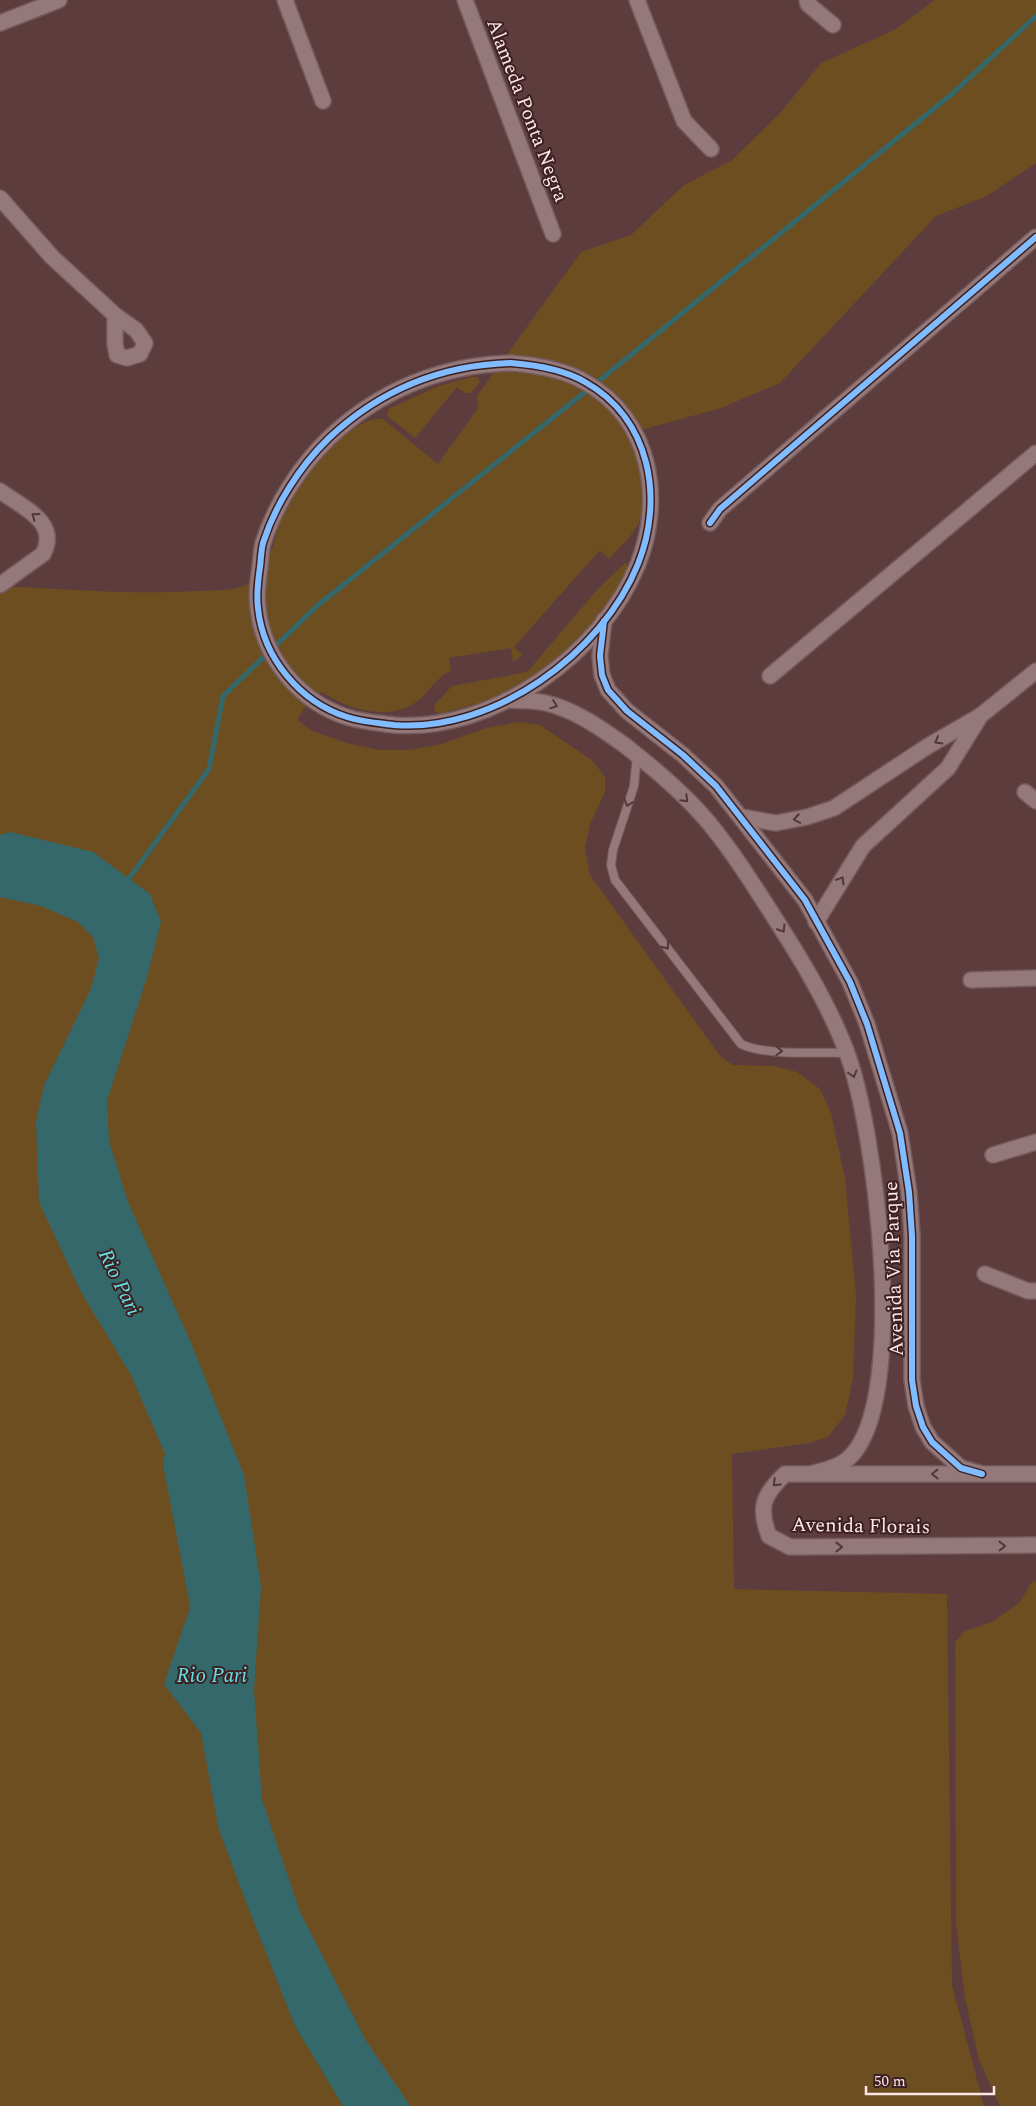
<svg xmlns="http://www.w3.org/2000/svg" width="1036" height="2106" font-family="Spectral,serif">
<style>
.green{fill:#6c4e21}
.water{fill:#34686a}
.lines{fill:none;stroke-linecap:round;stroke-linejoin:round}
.stream{stroke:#34686a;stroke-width:5}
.river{stroke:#34686a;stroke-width:30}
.lane-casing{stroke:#745a5b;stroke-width:10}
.street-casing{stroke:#745a5b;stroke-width:18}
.lane{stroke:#94787a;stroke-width:8}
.street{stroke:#94787a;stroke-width:15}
.cycleway-casing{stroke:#3d2122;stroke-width:9}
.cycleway{stroke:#80bcff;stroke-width:6}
.oneway{stroke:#533738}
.labels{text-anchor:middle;stroke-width:4;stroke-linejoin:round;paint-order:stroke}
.street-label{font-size:20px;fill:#fee6e6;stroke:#3d2122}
.water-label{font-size:21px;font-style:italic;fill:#63dfe4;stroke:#3d2122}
</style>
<rect width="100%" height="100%" fill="#5d3c3e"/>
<g class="green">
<path d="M935 0H1036V163L987 196 936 216 780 383 721 408 634 432 629 438C641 462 650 496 639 522 633 536 619 547 609 559L600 550 514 647 523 655 513 662 511 648 449 658 451 671C438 676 431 689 420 699 393 723 348 710 322 692L310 699 297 720 312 731 350 744 380 750H408L442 744 486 728 520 722 540 725 593 761 605 777V792L590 824 585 848 590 875 720 1056 733 1065 774 1066 797 1072 820 1089 831 1113 845 1178 856 1295 853 1378 845 1415 828 1437 809 1443 732 1454 734 1589 947 1594 952 1985 984 2106H0V586C65 589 131 595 196 591 210 590 225 591 238 588 244 587 254 578 259 573 273 557 275 533 283 514 295 486 350 413 383 419L438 464 478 408 477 396 581 252 631 235 684 185 732 160 780 113 821 63 894 30Z"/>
<polygon points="472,377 477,377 480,382 471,393 465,393 457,387 415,438 387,416 388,409 439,386"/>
<path d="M626 562 628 567C603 623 554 674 496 697 479 704 459 708 441 714L434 711 435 704 452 686 527 672 597 590Z"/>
<polygon points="1036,1581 1036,2106 1000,2106 979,2060 965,1998 956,1924 955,1642 965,1631 992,1622 1020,1602 1031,1583"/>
</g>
<polygon class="water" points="10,832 93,852 150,894 161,922 147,977 107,1101 109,1141 128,1202 191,1343 244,1475 261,1586 254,1690 262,1800 300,1912 365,2039 410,2106 343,2106 295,2026 251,1915 219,1830 201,1733 164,1684 192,1602 200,1550 187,1505 131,1375 81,1292 39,1202 36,1122 44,1085 91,989 99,958 93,937 78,922 41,906 0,897 0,835"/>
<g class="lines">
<polyline class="stream" points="125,884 209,769 223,696 318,605 590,388 953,93 1036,16"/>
<polyline class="river" points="178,1463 205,1604"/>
<defs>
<path id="lane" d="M637 755 634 786 613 850 611 865 615 880 741 1044C765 1056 819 1052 847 1053"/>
<g id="street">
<polyline points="285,0 323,101"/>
<polyline points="465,0 553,234"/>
<polyline points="637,0 684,121 711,149"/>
<polyline points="807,0 808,4 833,25"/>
<polyline points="0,23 59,0"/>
<polyline points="0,198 52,257 115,315 136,330 145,343 140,354 127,358 117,355 115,344 115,315"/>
<path d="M511 363C536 365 563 369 585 382 651 419 664 499 638 564 602 654 493 733 394 725 379 723 362 722 347 717 300 702 263 658 258 608 256 594 258 581 260 567 261 559 261 551 263 543 275 505 300 466 329 438 380 390 441 365 511 363Z"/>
<path d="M0 491C22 507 60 522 43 554L0 585"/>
<polyline points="710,523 720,509 1036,237"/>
<polyline points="604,620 600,656 602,675 608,690 627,711 683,755 716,786 805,900 850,982 867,1024 900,1133 909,1192 912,1236 912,1380 916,1406 923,1427 932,1442 961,1468 982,1474"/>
<polyline points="770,676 1036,453"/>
<path d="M507 700C520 701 534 700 546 703 575 710 599 727 623 744 654 768 684 793 709 823 736 856 758 892 781 928 806 967 831 1009 847 1053 876 1131 906 1382 856 1450 844 1467 828 1469 810 1474"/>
<polyline points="1025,792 1036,801"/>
<polyline points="742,817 776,823 807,817 834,808 928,746 980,716 1036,671"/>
<polyline points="816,922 863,846 948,768 979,718"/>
<polyline points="971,980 1036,978"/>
<polyline points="993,1155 1036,1142"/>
<polyline points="985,1274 1028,1291 1036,1291"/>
<path d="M1036 1474H785C763 1495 758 1507 769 1536L790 1547 1036 1545"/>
</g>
</defs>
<use href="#lane" class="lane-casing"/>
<use href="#street" class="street-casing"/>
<use href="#lane" class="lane"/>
<use href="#street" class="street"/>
<defs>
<g id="cycleway">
<path d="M511 363C536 365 563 369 585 382 651 419 664 499 638 564 602 654 493 733 394 725 379 723 362 722 347 717 300 702 263 658 258 608 256 594 258 581 260 567 261 559 261 551 263 543 275 505 300 466 329 438 380 390 441 365 511 363Z"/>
<polyline points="710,523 720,509 1036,237"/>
<polyline points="604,621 600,656 602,675 608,690 627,711 683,755 716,786 805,900 850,982 867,1024 900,1133 909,1192 912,1236 912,1380 916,1406 923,1427 932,1442 961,1468 982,1474"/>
</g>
</defs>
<use href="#cycleway" class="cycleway-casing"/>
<use href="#cycleway" class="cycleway"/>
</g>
<defs><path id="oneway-chevron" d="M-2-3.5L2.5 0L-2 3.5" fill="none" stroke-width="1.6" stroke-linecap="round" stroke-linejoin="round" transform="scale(1.25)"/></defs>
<g class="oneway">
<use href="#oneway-chevron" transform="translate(35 516) rotate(-144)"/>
<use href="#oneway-chevron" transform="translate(554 705) rotate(19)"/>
<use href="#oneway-chevron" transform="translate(938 741) rotate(150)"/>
<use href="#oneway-chevron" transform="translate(685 799) rotate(45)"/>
<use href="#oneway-chevron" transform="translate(628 803) rotate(108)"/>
<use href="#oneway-chevron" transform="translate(797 819) rotate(170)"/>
<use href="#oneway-chevron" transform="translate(841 880) rotate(-59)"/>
<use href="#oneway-chevron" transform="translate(782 929) rotate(58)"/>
<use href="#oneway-chevron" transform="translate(666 946) rotate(52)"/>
<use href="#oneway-chevron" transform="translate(779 1051) rotate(3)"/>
<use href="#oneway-chevron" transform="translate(853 1074) rotate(74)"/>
<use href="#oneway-chevron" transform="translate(935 1474) rotate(180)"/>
<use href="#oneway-chevron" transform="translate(776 1483) rotate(136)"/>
<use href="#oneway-chevron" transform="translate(1002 1546) rotate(-1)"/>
<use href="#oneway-chevron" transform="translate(839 1547)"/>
</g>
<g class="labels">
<g class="street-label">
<text transform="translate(528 110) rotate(69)" y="7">Alameda Ponta Negra</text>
<text transform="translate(893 1269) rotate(-92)" y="7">Avenida Via Parque</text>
<text transform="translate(861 1525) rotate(1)" y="7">Avenida Florais</text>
</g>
<g class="water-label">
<text transform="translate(120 1282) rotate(64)" y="7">Rio Pari</text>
<text x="212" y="1682">Rio Pari</text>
</g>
</g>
<path d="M866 2086v8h128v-8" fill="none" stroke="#fee6e6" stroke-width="2.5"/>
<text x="874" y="2086" font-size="15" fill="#fee6e6" stroke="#3d2122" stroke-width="4" paint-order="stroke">50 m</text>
</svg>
